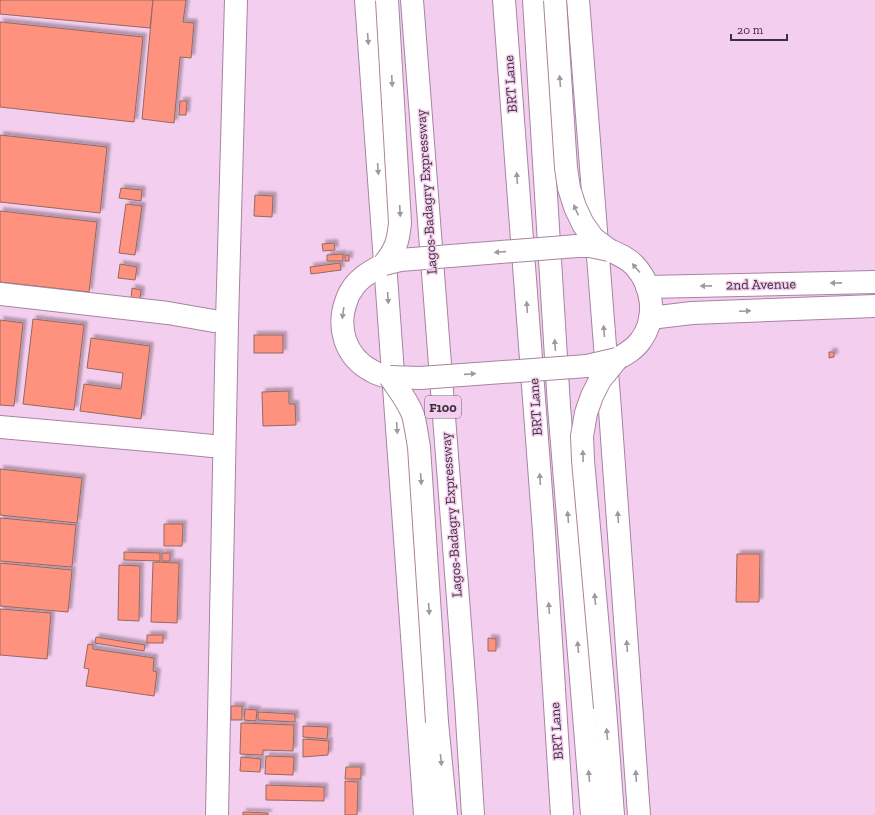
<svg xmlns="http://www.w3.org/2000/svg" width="875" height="815" font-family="'Zilla Slab',serif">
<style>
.building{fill:#fe927e;stroke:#956960;filter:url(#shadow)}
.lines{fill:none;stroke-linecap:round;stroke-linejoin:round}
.minor-casing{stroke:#a784a1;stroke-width:24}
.major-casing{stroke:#a784a1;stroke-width:24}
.highway-casing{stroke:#a784a1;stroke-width:24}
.minor{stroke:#fff;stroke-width:22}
.major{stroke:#fff;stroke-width:22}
.highway{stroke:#fff;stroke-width:22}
.minor-bridge-casing{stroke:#a784a1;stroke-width:24;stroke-linecap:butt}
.highway-bridge-casing{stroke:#a784a1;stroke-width:24;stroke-linecap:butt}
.minor-bridge{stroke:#fff;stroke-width:22}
.highway-bridge{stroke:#fff;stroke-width:22}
.oneway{fill:#9f989e}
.labels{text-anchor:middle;stroke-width:3;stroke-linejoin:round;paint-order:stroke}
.shield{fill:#f4ceee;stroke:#755f72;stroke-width:1}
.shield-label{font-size:13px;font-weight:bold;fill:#3f303d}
.street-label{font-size:14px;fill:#3f303d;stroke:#f4ceee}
</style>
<defs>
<filter id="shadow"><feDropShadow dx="3.5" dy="-3.5" stdDeviation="1" flood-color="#0004"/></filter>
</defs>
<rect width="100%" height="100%" fill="#f4ceee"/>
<g class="building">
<polygon points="0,0 153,0 150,28 0,14"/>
<polygon points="153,0 186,0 183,22 194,23 191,58 180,57 174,123 142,119"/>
<polygon points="0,22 143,37 134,122 0,107"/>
<polygon points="180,101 187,101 186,115 179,115"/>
<polygon points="0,135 107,147 100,213 0,202"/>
<polygon points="121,188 142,190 141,201 119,198"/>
<polygon points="255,195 273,196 272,217 254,216"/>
<polygon points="126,204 142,206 135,255 119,253"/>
<polygon points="0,211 97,222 89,292 0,282"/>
<polygon points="334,243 335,250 323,251 322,244"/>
<polygon points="343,254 343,261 327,261 327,255"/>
<rect x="345" y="255" width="4" height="6"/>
<polygon points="340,263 341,270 311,274 310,267"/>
<polygon points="120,264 137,267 135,280 118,278"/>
<polygon points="132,288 141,290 140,300 131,299"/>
<polygon points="33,319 84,325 74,410 23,404"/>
<polygon points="0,320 23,323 14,406 0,405"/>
<rect x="254" y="335" width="29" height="18"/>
<polygon points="91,338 150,346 141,419 80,411 84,384 121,389 123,373 87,368"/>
<polygon points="829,352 834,352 834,357 829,358"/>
<polygon points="289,391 289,404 295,404 296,425 263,426 262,392"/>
<polygon points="0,469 82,478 77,523 0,515"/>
<polygon points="0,518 76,525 72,567 0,561"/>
<polygon points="164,524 183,524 182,546 164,546"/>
<polygon points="124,552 160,553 160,561 124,560"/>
<rect x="162" y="553" width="8" height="8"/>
<polygon points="737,554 760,554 759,602 736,602"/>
<polygon points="153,562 179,563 177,623 151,622"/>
<polygon points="0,563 72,570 68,612 0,606"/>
<polygon points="119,565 140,566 139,621 118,620"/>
<polygon points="0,609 51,613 47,659 0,655"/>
<rect x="147" y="635" width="16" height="8"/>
<polygon points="96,637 145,645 144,651 95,643"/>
<polygon points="488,638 496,639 496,651 488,651"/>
<polygon points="88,644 93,645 93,649 154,658 153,671 157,672 154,696 86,686 89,669 84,668"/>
<rect x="231" y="706" width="11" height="14"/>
<polygon points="245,709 257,710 256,721 244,720"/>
<polygon points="258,712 295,714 295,722 258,720"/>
<polygon points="241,723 294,725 293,751 263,750 263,755 240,754"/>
<polygon points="303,726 328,727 327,739 303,737"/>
<polygon points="303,739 329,741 328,755 303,757"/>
<polygon points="266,756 294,757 293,775 265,774"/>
<polygon points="241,757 261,759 260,772 240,771"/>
<polygon points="346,767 361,767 361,779 345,779"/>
<polygon points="345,781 358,782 357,815 345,815"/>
<polygon points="266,785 324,787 324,801 266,800"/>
<polygon points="243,812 268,813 268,815 243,815"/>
</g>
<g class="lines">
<defs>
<g id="minor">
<polyline points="504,0 544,532 562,815"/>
<path d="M609 250C618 254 628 258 635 266 653 286 657 318 641 340 635 349 626 354 617 359"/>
<path d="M384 264C372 271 358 278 351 291 349 293 348 296 347 299 336 327 345 357 372 371 377 374 384 376 390 377"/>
<polyline points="647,287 875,282"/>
<polyline points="0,294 168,313 214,321"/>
<polyline points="650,318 692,313 875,306"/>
<polyline points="0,427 182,443 212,446"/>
</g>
<g id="major">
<polyline points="366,0 425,815"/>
<polyline points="578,0 610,410 639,815"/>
<polyline points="217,815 227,322 236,0"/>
</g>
<g id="highway">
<polyline points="412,0 466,703 473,815"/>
<polyline points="534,0 559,406 592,815"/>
<polyline points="605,708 613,815"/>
<polyline points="437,722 446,815"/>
</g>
</defs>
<use href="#minor" class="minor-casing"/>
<use href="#major" class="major-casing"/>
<use href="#highway" class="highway-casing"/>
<use href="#minor" class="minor"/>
<use href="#major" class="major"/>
<use href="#highway" class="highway"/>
<defs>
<g id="minor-bridge">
<polyline points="384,264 400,260 577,246 590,246 609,250"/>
<polyline points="390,377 420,378 587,366 617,359"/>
</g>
<g id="highway-bridge">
<polyline points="555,0 566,168 569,188 575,207 583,224 593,238 609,250"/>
<path d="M384 264C396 249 398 242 400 223L387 0"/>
<path d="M390 377C398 389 408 401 413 415 416 426 417 436 419 447L437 722"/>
<polyline points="605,708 583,460 582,436 586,413 592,396 600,380 617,359"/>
</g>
</defs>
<use href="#minor-bridge" class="minor-bridge-casing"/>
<use href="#highway-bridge" class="highway-bridge-casing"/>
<use href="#minor-bridge" class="minor-bridge"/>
<use href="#highway-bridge" class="highway-bridge"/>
</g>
<defs><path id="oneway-solid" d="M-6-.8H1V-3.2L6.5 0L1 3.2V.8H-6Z"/></defs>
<g class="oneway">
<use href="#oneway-solid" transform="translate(368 39) rotate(86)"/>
<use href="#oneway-solid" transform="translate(392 81) rotate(87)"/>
<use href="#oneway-solid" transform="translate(560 81) rotate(-94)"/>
<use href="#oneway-solid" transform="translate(378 169) rotate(86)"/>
<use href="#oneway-solid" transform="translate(517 178) rotate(-94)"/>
<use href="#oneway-solid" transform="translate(576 210) rotate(-114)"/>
<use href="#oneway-solid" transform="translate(400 211) rotate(87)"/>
<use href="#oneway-solid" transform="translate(500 252) rotate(176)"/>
<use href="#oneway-solid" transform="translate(636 268) rotate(-131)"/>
<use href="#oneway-solid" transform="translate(836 283) rotate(179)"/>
<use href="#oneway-solid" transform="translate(706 286) rotate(179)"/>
<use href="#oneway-solid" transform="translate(388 298) rotate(86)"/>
<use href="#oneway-solid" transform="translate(527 307) rotate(-94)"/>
<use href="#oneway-solid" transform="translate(745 311) rotate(-2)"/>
<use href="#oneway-solid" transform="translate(343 313) rotate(98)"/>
<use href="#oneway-solid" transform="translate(604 331) rotate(-95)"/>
<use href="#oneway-solid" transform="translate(555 345) rotate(-94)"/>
<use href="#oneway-solid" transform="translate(470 374) rotate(-4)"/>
<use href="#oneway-solid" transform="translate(397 428) rotate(86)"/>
<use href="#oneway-solid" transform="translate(583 456) rotate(-92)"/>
<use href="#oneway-solid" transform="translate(421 479) rotate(86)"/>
<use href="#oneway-solid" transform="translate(540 479) rotate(-94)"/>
<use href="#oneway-solid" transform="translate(568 517) rotate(-95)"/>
<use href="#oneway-solid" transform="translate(618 517) rotate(-94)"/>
<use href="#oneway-solid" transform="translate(595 599) rotate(-95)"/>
<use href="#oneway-solid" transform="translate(549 608) rotate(-94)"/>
<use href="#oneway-solid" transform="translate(429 609) rotate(86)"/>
<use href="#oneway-solid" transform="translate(627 646) rotate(-94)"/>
<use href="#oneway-solid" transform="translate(578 647) rotate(-95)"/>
<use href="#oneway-solid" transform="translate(607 734) rotate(-95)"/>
<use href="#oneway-solid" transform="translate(441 760) rotate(84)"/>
<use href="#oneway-solid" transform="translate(589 776) rotate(-95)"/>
<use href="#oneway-solid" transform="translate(636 776) rotate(-94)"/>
</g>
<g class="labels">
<rect class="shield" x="425" y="396" width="36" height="22" rx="3"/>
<g class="shield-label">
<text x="443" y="412">F100</text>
</g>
<g class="street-label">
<text transform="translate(510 84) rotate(-94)" y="5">BRT Lane</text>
<text transform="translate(426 192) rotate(-94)" y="5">Lagos-Badagry Expressway</text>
<text transform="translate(761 284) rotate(-1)" y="5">2nd Avenue</text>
<text transform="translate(535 407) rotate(-94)" y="5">BRT Lane</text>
<text transform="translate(451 515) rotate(-94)" y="5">Lagos-Badagry Expressway</text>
<text transform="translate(556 731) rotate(-94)" y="5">BRT Lane</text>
</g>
</g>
<path d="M731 34v6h56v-6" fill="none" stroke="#3f303d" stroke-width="2"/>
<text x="737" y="34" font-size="12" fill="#3f303d" stroke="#f4ceee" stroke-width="3" paint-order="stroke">20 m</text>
</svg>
